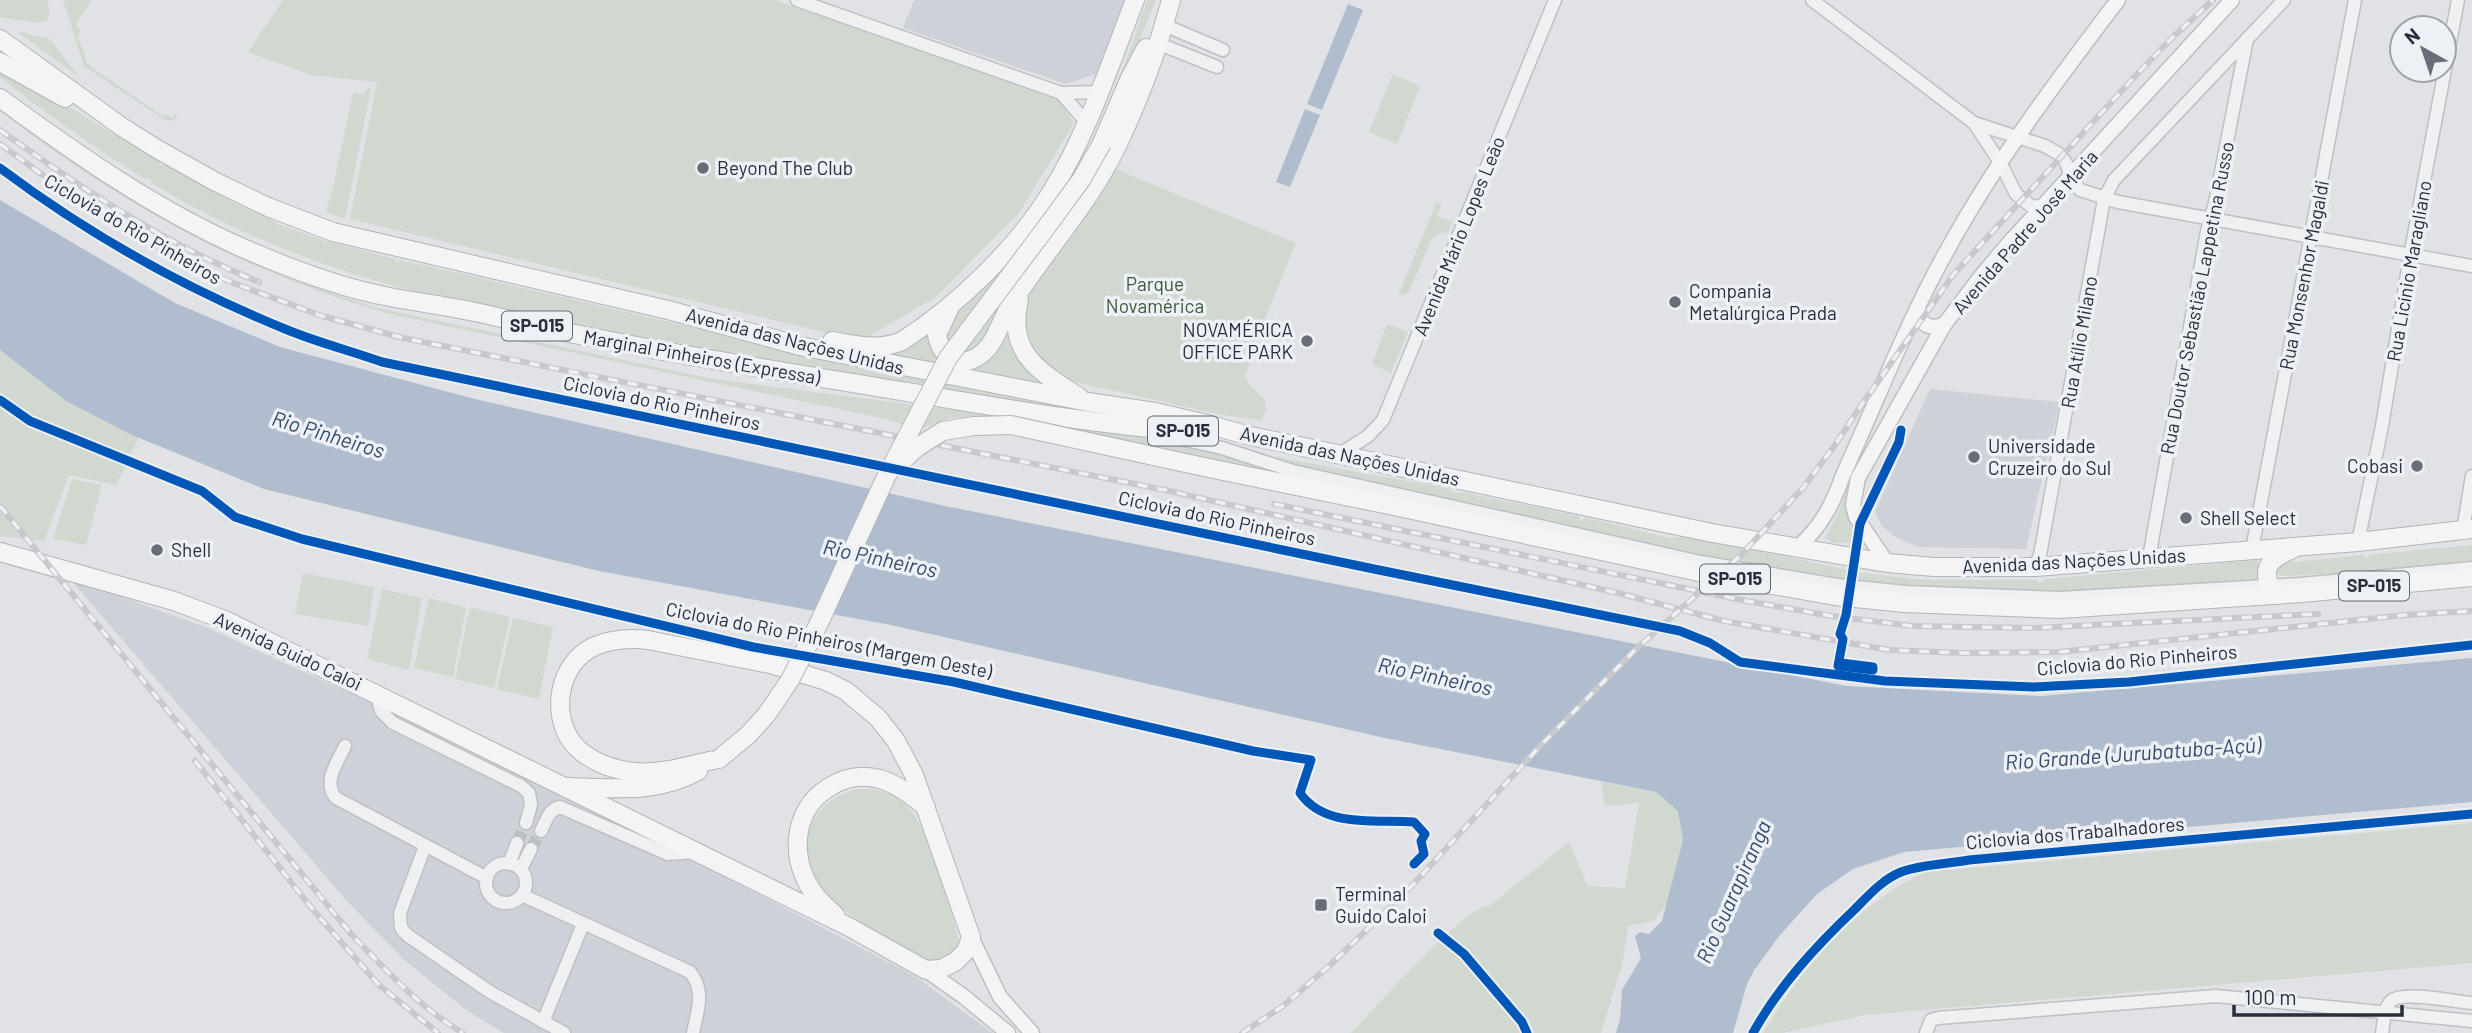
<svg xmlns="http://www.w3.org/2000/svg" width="2472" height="1033" font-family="Barlow,sans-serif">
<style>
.built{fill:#ced1d8}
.green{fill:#d0d8d0}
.water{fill:#afbdcf}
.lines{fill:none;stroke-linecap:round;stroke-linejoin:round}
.minor-tunnel{stroke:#bbbec3;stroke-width:12;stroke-dasharray:12 6;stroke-linecap:butt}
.minor-casing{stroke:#bec0c3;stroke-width:15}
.major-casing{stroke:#bcbfc2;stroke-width:17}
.highway-casing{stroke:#b2b5b9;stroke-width:20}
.minor{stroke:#eff0f1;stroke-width:12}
.major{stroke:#f4f4f5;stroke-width:14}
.highway{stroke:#f4f4f5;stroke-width:18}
.rail-casing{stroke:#c8c9cc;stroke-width:6}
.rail{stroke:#edf0f4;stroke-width:3.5;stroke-dasharray:10;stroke-linecap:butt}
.highway-bridge-casing{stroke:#b2b5b9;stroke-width:20;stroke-linecap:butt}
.highway-bridge{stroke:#f4f4f5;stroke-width:18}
.cycleway-casing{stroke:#edf0f4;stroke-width:13}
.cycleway{stroke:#0057b8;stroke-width:9}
.poi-dot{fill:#686d78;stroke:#edf0f4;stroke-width:2.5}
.labels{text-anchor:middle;stroke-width:7;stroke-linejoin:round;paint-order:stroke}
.shield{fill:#edf0f4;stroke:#636874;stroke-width:2}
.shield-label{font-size:18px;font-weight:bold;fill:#282e3d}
.poi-label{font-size:19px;fill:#282e3d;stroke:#edf0f4;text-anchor:start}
.street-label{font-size:19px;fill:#282e3d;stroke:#edf0f4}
.park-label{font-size:19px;fill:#3b5836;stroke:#edf0f4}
.water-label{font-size:21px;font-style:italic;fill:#344b6e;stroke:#edf0f4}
</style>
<rect width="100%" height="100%" fill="#e0e2e5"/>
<g class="built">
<polygon points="914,0 1127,0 1100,73 1065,84 903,28"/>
<polygon points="1930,389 2060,402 2026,549 1918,547 1895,537 1882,526 1875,512"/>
<polygon points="64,572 138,603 206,627 554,787 913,975 993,1033 504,1033 466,1010 403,959 346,900"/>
</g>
<g class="green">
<polygon points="0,0 47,0 50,12 47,21 36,23 0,17"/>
<polygon points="63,0 92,0 75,25 81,30 78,36 87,63 91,67 164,117 166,114 172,118 176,114 177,117 171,121 165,120 84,66"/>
<polygon points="283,0 774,0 1056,97 1074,123 1019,213 937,296 861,341 350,219 377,82 311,75 248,52"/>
<path d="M1147 0H1156L1099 138 1082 167 1058 206 990 292 1005 297 1021 279 982 350C968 359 948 358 944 338 943 331 945 324 949 318 961 301 981 288 996 274 1009 262 1022 249 1033 235 1057 204 1080 171 1096 136 1117 92 1131 45 1147 0Z"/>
<polygon points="16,31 50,39 79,77 125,111"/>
<path d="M0 65 160 162 159 164 162 166 164 164 235 203 277 222V224L323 240 325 243 326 241 395 259V262H398L399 260 491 280V282L494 281 831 360 1108 414 896 384 658 343V341L654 340V342C469 307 312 280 151 183L152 181 147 177 145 179C95 148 46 114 0 77Z"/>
<polygon points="1393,74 1420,86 1397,144 1369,132"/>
<polygon points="367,87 371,88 345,219 326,212 333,188 353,93 364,95"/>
<path d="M0 107 92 173 184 230 228 252 281 275 377 308 707 378 976 413 1192 445 1308 481 989 417 951 418 920 429 886 419 386 313C241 271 119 203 0 111Z"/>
<polygon points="1115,169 1296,243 1254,346 1257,348 1245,375 1248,383 1265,400 1266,411 1261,420 1222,415 1066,380 1037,360 1023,334 1022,308 1033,281 1073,234"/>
<polygon points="1436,203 1441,204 1437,216 1451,221 1456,212 1448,232 1437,234 1431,240 1409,292 1405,295 1399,294"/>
<polygon points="1387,324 1408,332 1391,373 1372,364"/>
<polygon points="1007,325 1045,385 886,356 905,348 929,332 955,365"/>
<polygon points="0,350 66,401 139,437 116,485 69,475 44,541 0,536"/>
<polygon points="1271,456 1451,489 1452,492 1466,493 1579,516 1579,519 1583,520 1584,517 1669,538 1692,536 1861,573 1926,580 2037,580 2038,583 2045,582 2045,579 2258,560 2260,580 2147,592 1904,591 1695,559 1695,551 1692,551 1691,559 1291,464"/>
<polygon points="72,479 102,485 86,545 53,539"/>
<polygon points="1849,485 1849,516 1853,540 1850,543 1832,543 1825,537 1836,518"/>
<polygon points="2472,545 2472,562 2377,571 2377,568 2372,568 2371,572 2280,576 2274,570 2283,563 2364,555 2364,558 2368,558 2368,555"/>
<polygon points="303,573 374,587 368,626 295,614"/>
<polygon points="382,589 422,598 409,670 367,659"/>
<polygon points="429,598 466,608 453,677 414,668"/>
<polygon points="470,607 510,617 494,688 455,679"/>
<polygon points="513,618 553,627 539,699 497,689"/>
<path d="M1601 782 1656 792 1678 811 1683 840 1668 903 1653 921 1628 926 1623 961 1601 1033H1351C1373 1011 1465 905 1489 906L1569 842 1588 886 1625 888 1639 803 1605 806Z"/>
<path d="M856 789C867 789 878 789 889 793 932 812 947 901 960 943L954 953 936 965C894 941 783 894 809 829 818 807 834 796 856 789Z"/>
<path d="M2472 823V963L1865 1015 1782 1033H1763C1800 970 1858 902 1926 872Z"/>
</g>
<g class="water">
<polygon points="1348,4 1363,10 1322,110 1307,104"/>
<polygon points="1305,109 1320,115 1290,187 1276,182"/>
<polygon points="0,200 175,303 280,347 471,398 945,506 1846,686 2041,696 2472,658 2472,802 1904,852 1853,869 1817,894 1780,935 1755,969 1747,984 1733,1033 1616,1033 1620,1019 1622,990 1641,958 1635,936 1640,932 1649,934 1662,921 1683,840 1678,811 1656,792 1385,738 891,625 599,571 264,489 132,435 66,401 0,350"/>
</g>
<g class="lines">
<g class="minor-tunnel">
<polyline points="517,843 526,823"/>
<polyline points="531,849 541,831"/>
</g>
<defs>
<g id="minor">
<polyline points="797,0 1061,93 1099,92"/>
<polyline points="1812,0 1974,123 2045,146 2061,155 2067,165 2071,178 2080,190 2118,202 2472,266"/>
<polyline points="1164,25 1223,50"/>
<polyline points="1157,43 1217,67"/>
<polyline points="1061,93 1086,122"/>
<polyline points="1974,123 2001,164 2016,194 2031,206 2044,207"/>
<polyline points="1172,437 1222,448 1293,471 1701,562 1837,585 1905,592 2060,598 2301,584 2472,568"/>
<polyline points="1340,454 1368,436 1383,420 1555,0"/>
<polyline points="2463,530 2472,476"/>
<polyline points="2358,542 2382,426 2410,256 2458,0"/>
<polyline points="2252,550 2355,0"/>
<polyline points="2149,558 2207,231 2215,203 2247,39"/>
<polyline points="2035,567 2040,555 2104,199 2114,180 2284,0"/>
<polyline points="376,693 381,711 393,723 521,786 529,793 531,805 526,823"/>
<path d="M345 746C338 761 322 783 336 798L487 878"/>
<path d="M541 831C546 821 549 809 560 807L668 854 696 852"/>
<polyline points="425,846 400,913 401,928 407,935 490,992 564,1033"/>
<circle cx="506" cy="883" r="20"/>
<polyline points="509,864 517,843"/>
<polyline points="521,869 531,849"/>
<path d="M522 895 690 972C706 991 697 1011 693 1033"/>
<polyline points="543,1022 583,924"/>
<polyline points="1926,1033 1931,1020 1938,1018 2216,996 2472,1021"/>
<path d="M2382 1033C2384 1023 2383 1009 2391 1001 2402 990 2455 1002 2472 1003"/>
</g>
<g id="major">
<path d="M1918 311C1920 326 1930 329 1944 325"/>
<path d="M1797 548C1821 527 1833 504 1843 475 1878 399 1908 319 1949 247 1997 160 2058 79 2118 0"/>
<polyline points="1887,563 1856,517 1853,505 1858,478 1944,325 1982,275 2009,243 2232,0"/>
<polyline points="971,937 1000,997 1032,1033"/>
<polyline points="926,970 963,996 1008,1033"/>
</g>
<g id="highway">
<polyline points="0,39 122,127 157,149 216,182 268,207 333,232 668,310 800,346 1088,402 1155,412 1207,424 1246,435 1712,533 1887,563 1934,567 2035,567 2358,542 2472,529"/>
<polyline points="0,62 65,98"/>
<path d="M0 98C78 155 156 210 245 249 291 269 341 288 390 297 426 304 462 308 497 317 633 349 770 369 907 392 1008 409 1109 427 1211 433"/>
<polyline points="1102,143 1129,80 1146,48"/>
<path d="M1019 300C1006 353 1040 372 1079 397"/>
<path d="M949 309 937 335C941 357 960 370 980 355 997 343 1001 318 1013 301 1047 249 1090 202 1117 146 1139 100 1158 49 1171 0"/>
<path d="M832 341C856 345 879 351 902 341 957 306 1018 247 1052 191 1088 132 1110 64 1135 0"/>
<polyline points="1204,467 1389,505 1699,572 1835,596 1904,603 2060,609 2302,593 2472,577"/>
<path d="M0 552 174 601 227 621 849 927 926 970 941 969 955 962 966 951 971 937 914 775 896 741 878 718 846 691 826 681 770 664 648 640C630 638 612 639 595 646 557 663 549 718 576 747 591 762 614 770 634 772 662 775 692 764 719 759"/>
<path d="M2276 595C2258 571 2268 559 2293 549"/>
<path d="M568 787C613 788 657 794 698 771"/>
<path d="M835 915C829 909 821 903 816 896 789 863 791 811 828 788 845 777 861 774 880 779 897 784 912 796 926 807"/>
</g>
</defs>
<use href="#minor" class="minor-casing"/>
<use href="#major" class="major-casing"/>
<use href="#highway" class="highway-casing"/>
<use href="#minor" class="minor"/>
<use href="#major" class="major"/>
<use href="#highway" class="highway"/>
<defs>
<g id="rail">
<path d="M0 130C82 189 165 244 259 282"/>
<polyline points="0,144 80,202 187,263 236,284 322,316 403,338 1165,490 1618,593 1724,621 1889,650 1963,653 2059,652 2405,615 2472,611"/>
<polyline points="1274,504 1747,601 1831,616 1913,626 2032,628 2318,614"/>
<path d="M0 506 352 935C386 970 420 1008 463 1033"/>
<polyline points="195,761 314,911 379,985 438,1033"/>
<polyline points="1242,1033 1283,1006 1328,967 1408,890 1541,745 1636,649 1740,556 1803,488 1835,445 1858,410 1953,275 2137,74 2174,36 2213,0"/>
</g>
</defs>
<use href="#rail" class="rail-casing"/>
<use href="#rail" class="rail"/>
<defs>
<g id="highway-bridge">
<polyline points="896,467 916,448 943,431 974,426 1011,425 1204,467"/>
<polyline points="719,759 748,735 767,714 790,680 819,623 886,477 948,358 1048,225 1081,180 1102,143"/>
</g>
</defs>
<use href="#highway-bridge" class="highway-bridge-casing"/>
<use href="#highway-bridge" class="highway-bridge"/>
<defs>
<g id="cycleway">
<path d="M0 168C88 234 188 290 290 331 320 343 351 351 382 362L1374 569 1680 631 1710 643 1740 662 1885 681 2034 687 2129 682 2472 645"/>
<path d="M0 400 30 421 202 491 235 517 302 539 753 647 954 682 1253 751 1311 760 1300 793C1325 829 1377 819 1414 822L1425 834 1421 841 1424 854 1414 864"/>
<polyline points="1841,663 1873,667 1873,670 1838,666 1843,639 1840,634 1846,615 1860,524 1899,442 1901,430"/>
<polyline points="1438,933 1464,954 1522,1022 1527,1033"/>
<path d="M1753 1033C1779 986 1816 946 1855 909 1868 896 1883 879 1901 872 1922 864 1947 864 1969 860L2472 814"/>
</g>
</defs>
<use href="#cycleway" class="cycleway-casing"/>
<use href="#cycleway" class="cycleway"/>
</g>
<g class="poi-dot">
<circle cx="703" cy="168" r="7"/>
<circle cx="1675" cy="302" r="7"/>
<circle cx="1307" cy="341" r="7"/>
<circle cx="1974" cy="457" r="7"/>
<circle cx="2417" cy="466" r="7"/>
<circle cx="2186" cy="518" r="7"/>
<circle cx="157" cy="550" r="7"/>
<rect x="1314" y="898" width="14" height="14" rx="3.5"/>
</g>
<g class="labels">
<g class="shield">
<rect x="502" y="311.5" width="70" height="29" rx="5"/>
<rect x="1148" y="416.5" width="70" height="29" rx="5"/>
<rect x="1700" y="564.5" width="70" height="29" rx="5"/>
<rect x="2339" y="571.5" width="70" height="29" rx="5"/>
</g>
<g class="shield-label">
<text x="537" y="332">SP-015</text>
<text x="1183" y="437">SP-015</text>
<text x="1735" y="585">SP-015</text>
<text x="2374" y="592">SP-015</text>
</g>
<g class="poi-label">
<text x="717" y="175">Beyond The Club</text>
<text x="1689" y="298">Compania<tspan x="1689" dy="22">Metalúrgica Prada</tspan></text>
<text x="1293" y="337" text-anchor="end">NOVAMÉRICA<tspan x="1293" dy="22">OFFICE PARK</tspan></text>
<text x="1988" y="453">Universidade<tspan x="1988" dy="22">Cruzeiro do Sul</tspan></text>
<text x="2403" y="473" text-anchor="end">Cobasi</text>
<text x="2200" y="525">Shell Select</text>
<text x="171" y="557">Shell</text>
<text x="1335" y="901">Terminal<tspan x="1335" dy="22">Guido Caloi</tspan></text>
</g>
<g class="street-label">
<text transform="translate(133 229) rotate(30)" y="7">Ciclovia do Rio Pinheiros</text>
<text transform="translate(2025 232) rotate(-49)" y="7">Avenida Padre José Maria</text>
<text transform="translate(1459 236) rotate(-68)" y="7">Avenida Mário Lopes Leão</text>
<text transform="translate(2409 271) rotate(-80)" y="7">Rua Licínio Maragliano</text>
<text transform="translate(2304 275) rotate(-79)" y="7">Rua Monsenhor Magaldi</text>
<text transform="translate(2197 298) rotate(-79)" y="7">Rua Doutor Sebastião Lappetina Russo</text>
<text transform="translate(795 341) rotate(14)" y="7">Avenida das Nações Unidas</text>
<text transform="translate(2079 342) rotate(-80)" y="7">Rua Atílio Milano</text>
<text transform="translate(702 357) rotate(10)" y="7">Marginal Pinheiros (Expressa)</text>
<text transform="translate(662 403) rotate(12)" y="7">Ciclovia do Rio Pinheiros</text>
<text transform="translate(1350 456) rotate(12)" y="7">Avenida das Nações Unidas</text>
<text transform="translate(1217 518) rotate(12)" y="7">Ciclovia do Rio Pinheiros</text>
<text transform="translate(2074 561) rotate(-3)" y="7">Avenida das Nações Unidas</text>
<text transform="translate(829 640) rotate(11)" y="7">Ciclovia do Rio Pinheiros (Margem Oeste)</text>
<text transform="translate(288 651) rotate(25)" y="7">Avenida Guido Caloi</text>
<text transform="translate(2137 660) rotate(-5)" y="7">Ciclovia do Rio Pinheiros</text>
<text transform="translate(2075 833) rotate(-5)" y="7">Ciclovia dos Trabalhadores</text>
</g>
<g class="park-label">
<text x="1155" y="291">Parque<tspan x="1155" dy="22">Novamérica</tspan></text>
</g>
<g class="water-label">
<text transform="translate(328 435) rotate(17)" y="7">Rio Pinheiros</text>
<text transform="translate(880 559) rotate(12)" y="7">Rio Pinheiros</text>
<text transform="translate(1435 677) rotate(12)" y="7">Rio Pinheiros</text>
<text transform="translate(2133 754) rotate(-4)" y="7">Rio Grande (Jurubatuba-Açú)</text>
<text transform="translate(1734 892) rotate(-66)" y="7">Rio Guarapiranga</text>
</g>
</g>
<g transform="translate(2423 49) rotate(320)"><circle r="33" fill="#edf0f4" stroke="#9ea2ab" stroke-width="2"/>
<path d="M0-5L12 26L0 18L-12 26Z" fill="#686d78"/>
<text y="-10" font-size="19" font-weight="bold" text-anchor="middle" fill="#282e3d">N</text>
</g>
<path d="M2234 1005v10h168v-10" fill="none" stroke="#282e3d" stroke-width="3.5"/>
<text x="2244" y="1005" font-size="21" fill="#282e3d" stroke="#edf0f4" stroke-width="5" paint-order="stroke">100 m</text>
</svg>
